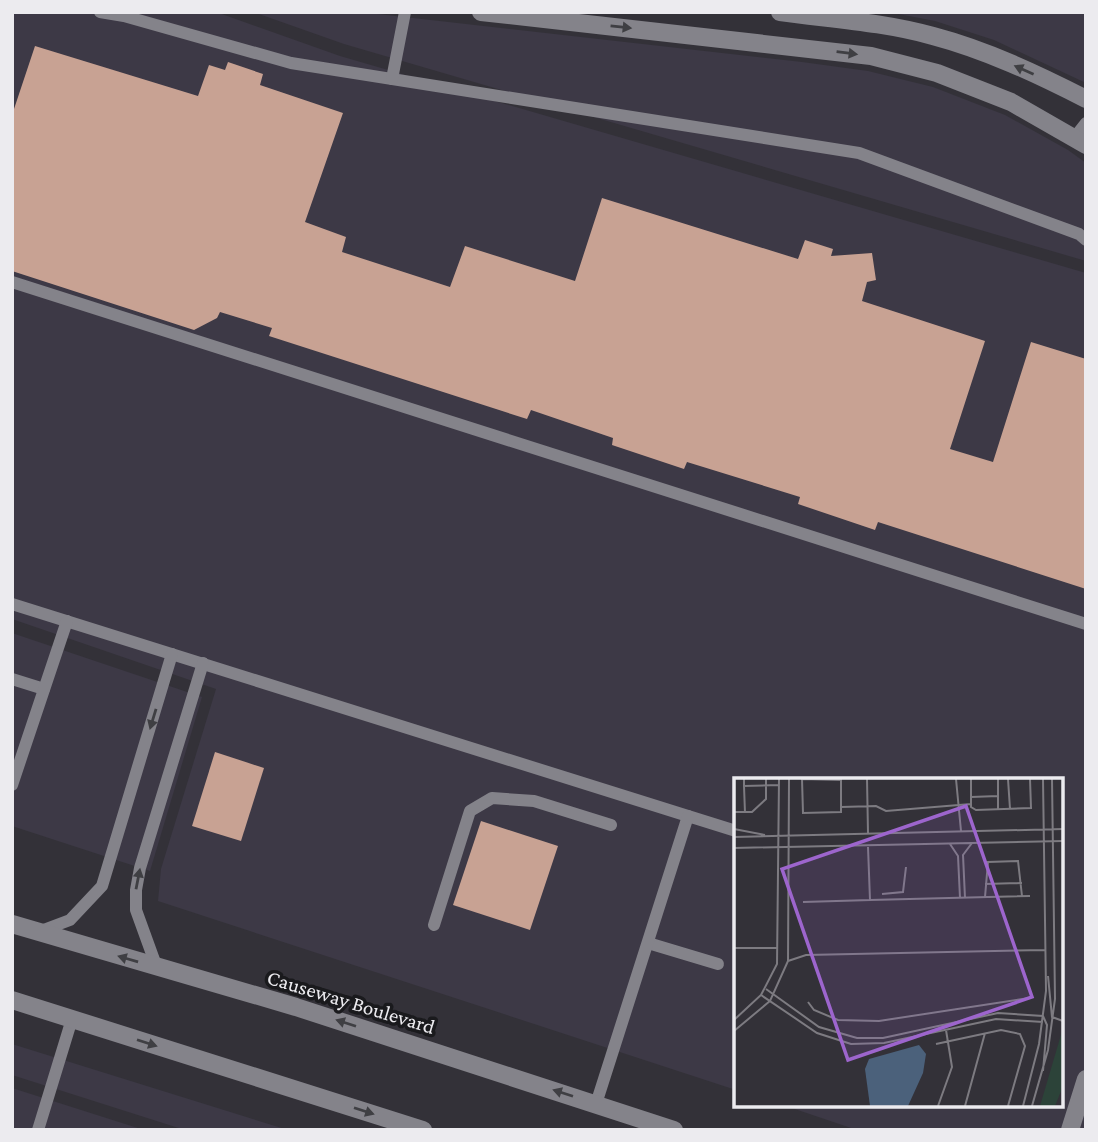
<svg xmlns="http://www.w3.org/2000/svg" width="1098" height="1142" font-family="'Crimson Pro',serif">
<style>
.built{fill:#3d3946}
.building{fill:#c8a293}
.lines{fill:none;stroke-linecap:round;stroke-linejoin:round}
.lane{stroke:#84838a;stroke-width:12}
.secondary{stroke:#84838a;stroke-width:18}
.oneway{fill:#3f3f43}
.labels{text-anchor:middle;stroke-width:7;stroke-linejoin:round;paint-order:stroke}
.street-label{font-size:21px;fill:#ecebef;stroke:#1a1a1d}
.inset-road{fill:none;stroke:#7d7b81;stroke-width:2}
.view{fill:#9d65cd;fill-opacity:0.15;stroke:#9d65cd;stroke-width:3.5}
.inset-edge{fill:none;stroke:#ecebef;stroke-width:3.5}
</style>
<rect width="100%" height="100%" fill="#333138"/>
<g class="built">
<polygon points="12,12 216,12 340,56 1086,273 1086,1130 857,1130 783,1105 1061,1105 1061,780 736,780 736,1090 158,901 161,869 216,689 12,619"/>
<polygon points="253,12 360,12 802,62 868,71 933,87 1005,115 1068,150 1086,163 1086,261 344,44"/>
<polygon points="888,12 1086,12 1086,83 994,40 935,21"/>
<polygon points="12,633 202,697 150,871 12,826"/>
<polygon points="12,1044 288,1130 185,1130 12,1075"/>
<polygon points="12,1088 144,1130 12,1130"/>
</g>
<g class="building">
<polygon points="35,46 198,96 209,65 225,70 228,62 263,74 260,85 343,113 305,222 346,237 342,252 450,287 465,246 575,281 602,198 798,259 805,240 833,249 831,256 872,253 876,280 867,282 862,301 985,341 950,449 993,462 1031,342 1086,359 1086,589 878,522 875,530 798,504 800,497 687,462 684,469 612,445 613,438 531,410 527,419 269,336 272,328 220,312 217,318 194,330 12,271 12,115"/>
<polygon points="215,752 264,768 241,841 192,826"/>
<polygon points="481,821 558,846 530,930 453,905"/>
</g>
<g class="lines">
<g class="lane">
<polyline points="100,12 124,16 291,63 859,153 1079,234 1086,240"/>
<polyline points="392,79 405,12"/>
<polyline points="1075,137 1086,123"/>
<polyline points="12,282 1086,624"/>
<polyline points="12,604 688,816"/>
<polyline points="12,679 44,689"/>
<polyline points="12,785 67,621"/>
<polyline points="434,925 470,811 492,798 534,801 611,825"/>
<polyline points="38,932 70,920 102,886 172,654"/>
<polyline points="648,943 718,964"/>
<polyline points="157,968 136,910 136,890 140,868 203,663"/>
<polyline points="596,1104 688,816 736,831"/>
<polyline points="38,1130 72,1019"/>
</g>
<g class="secondary">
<polyline points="481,12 871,56 937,73 1011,102 1086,145"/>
<path d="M780 12C830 19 883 22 933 36 986 50 1037 74 1086 99"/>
<polyline points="12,924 296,1007 674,1130"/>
<polyline points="12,1000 423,1130"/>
<polyline points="1070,1130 1086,1079"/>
</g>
</g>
<defs><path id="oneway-solid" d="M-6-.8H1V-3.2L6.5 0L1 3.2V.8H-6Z" transform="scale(1.75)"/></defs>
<g class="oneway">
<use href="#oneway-solid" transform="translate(621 27) rotate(6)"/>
<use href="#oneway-solid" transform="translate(847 53) rotate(7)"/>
<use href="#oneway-solid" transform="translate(1024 70) rotate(-156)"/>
<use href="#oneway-solid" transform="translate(153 719) rotate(107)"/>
<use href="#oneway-solid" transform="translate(138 879) rotate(-79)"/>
<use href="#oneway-solid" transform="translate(128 959) rotate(-164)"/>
<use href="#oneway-solid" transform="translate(346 1023) rotate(-162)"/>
<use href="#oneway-solid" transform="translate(147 1043) rotate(18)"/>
<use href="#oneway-solid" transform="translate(563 1093) rotate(-162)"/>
<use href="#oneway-solid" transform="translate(364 1111) rotate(18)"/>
</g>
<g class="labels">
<g class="street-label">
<text transform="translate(351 1002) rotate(17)" y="7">Causeway Boulevard</text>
</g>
</g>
<g transform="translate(734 778)">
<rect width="329" height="329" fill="#333138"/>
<path d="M329 250V308L321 328H306Z" fill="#2c4339"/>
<path d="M185 267 192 276 189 295 174 328H136L131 291 135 281Z" fill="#4b617b"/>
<path class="inset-road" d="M10 1V8L45 7M68 1 107 2V34L69 35ZM133 1 134 55M222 1 227 53M237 1V29L242 32 297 30 296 1M264 1V31M274 1 276 31M10 8 11 35M237 19 264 18M107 29 142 28 152 33 237 26M0 34H18L32 21V1M0 51 31 57M0 59 329 51M216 66 224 78 226 120M0 70 329 63M251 106 288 105M148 116 169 114 172 89M251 119 254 84 284 83 288 118M231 120 229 77 238 65M136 122 296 118M69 124 136 122 134 69M0 170H44M54 183 72 177 311 172M314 198 318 239 329 243M32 211 85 249 123 260H149L264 235 309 238 313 247 309 293M27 217 83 255 117 266 150 265 262 241 309 244M74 224 80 232 104 242 145 243 295 220M0 242 27 217 43 186 45 1M0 253 36 223 54 183 55 1M202 266 267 252 286 256 291 268 274 328M204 328 218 289 212 252M231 328 251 255M289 328 305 266 312 213 309 1M298 328 314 272 321 221 318 1"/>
<path class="view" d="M232 28 298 219 114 282 48 91Z"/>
<rect width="329" height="329" class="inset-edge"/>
</g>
<rect width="1098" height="1142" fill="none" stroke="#ecebef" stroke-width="28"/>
</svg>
